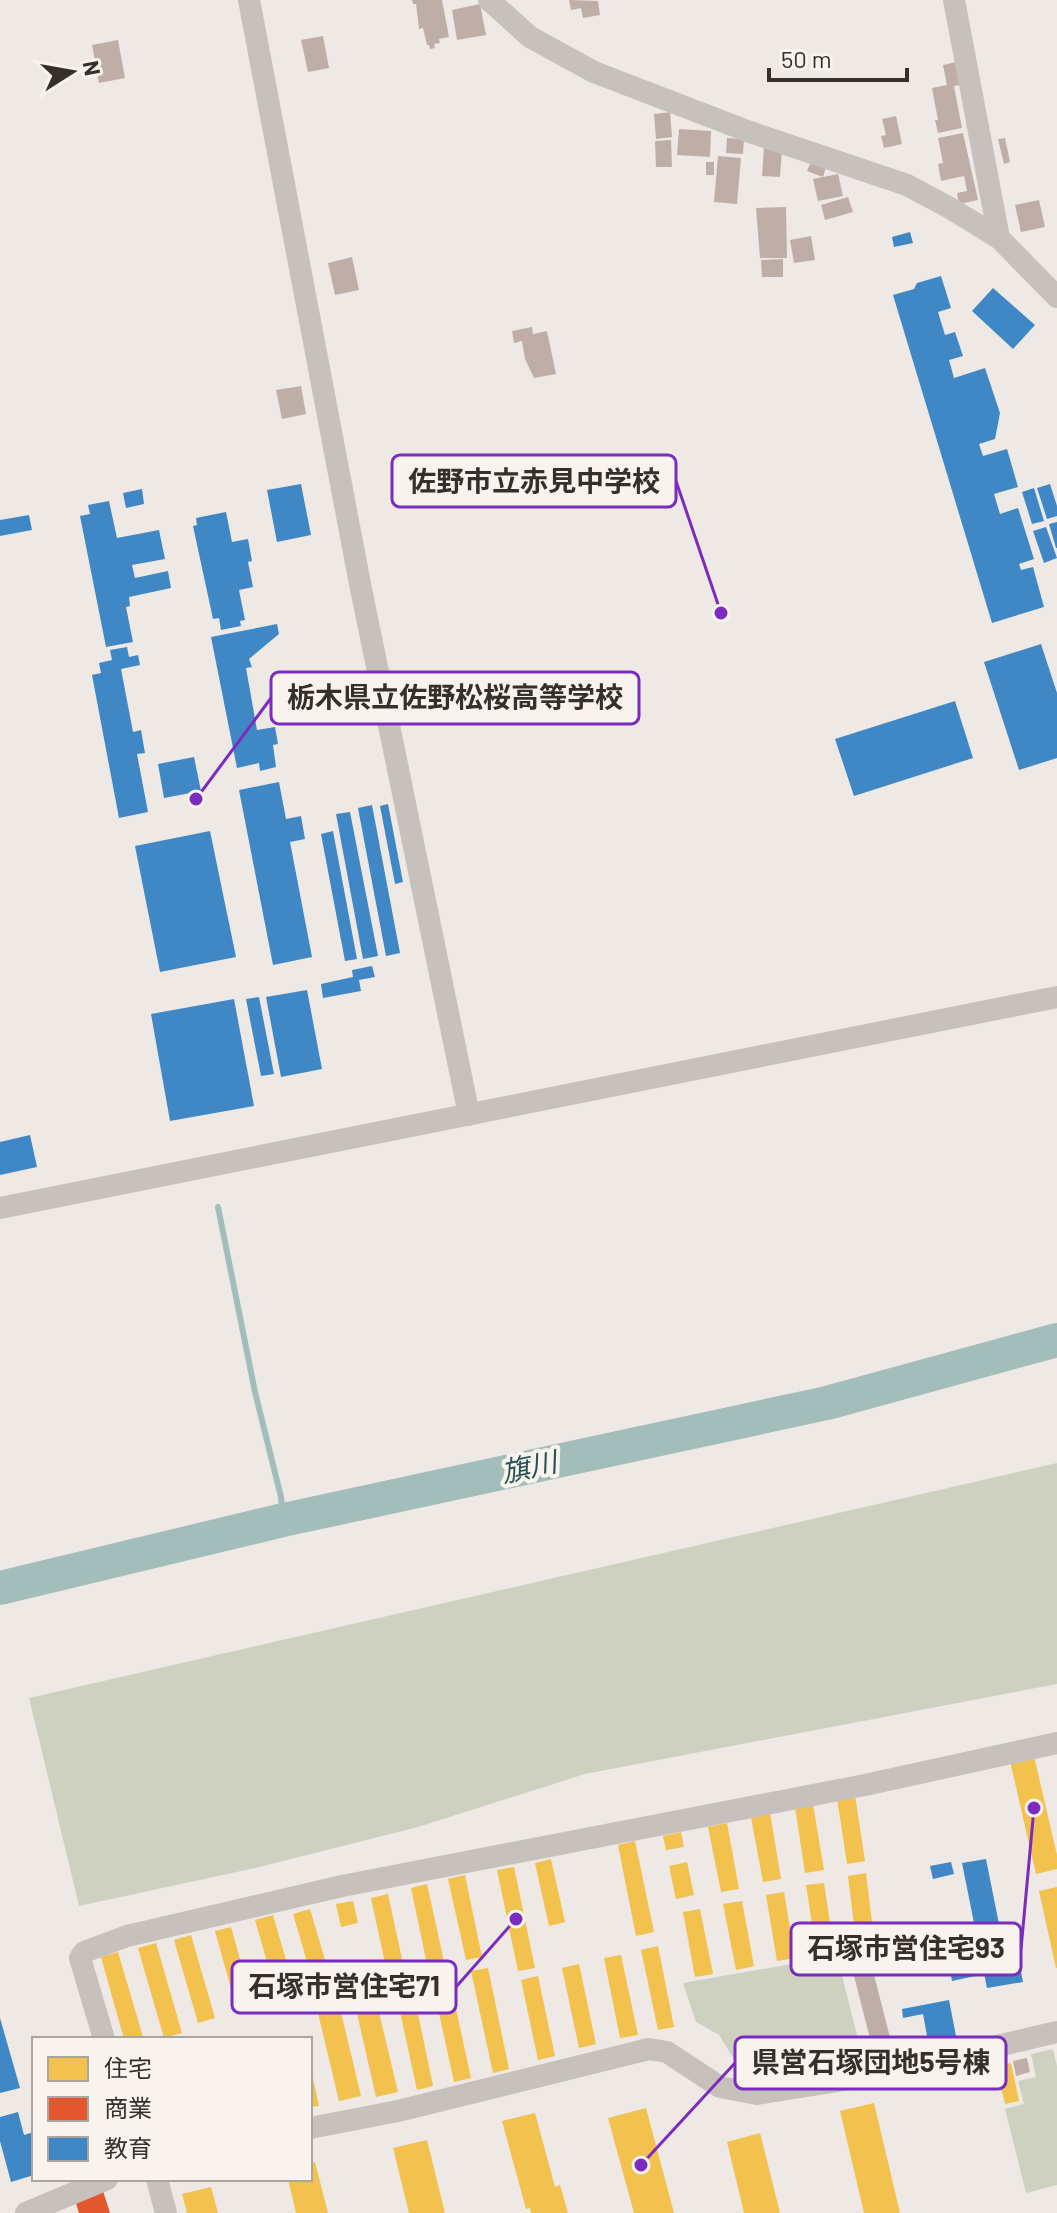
<svg xmlns="http://www.w3.org/2000/svg" width="1057" height="2213" font-family="Barlow,'Noto Sans JP',sans-serif">
<style>
.green{fill:#cfd1c0}
.homes{fill:#f2c14e}
.shops{fill:#e4572e}
.schools{fill:#3f88c5}
.lines{fill:none;stroke-linecap:round;stroke-linejoin:round}
.stream{stroke:#a3bdbb;stroke-width:6}
.river{stroke:#a3bdbb;stroke-width:34}
.building{fill:#bfaea8}
.minor{stroke:#c7c1bd;stroke-width:22}
.labels{text-anchor:middle;stroke-width:8;stroke-linejoin:round;paint-order:stroke}
.water-label{font-size:28px;font-style:italic;fill:#255354;stroke:#f9f3ed}
.leader{fill:none;stroke:#7b2cbf;stroke-width:3}
.callout-dot{fill:#7b2cbf;stroke:#f9f3ed;stroke-width:3}
.callout{fill:#f9f3ed;stroke:#7b2cbf;stroke-width:3}
.callout-label{font-size:28px;text-anchor:middle;font-weight:bold;fill:#372f2b}
</style>
<rect width="100%" height="100%" fill="#eee9e4"/>
<g class="green">
<polygon points="1057,1463 1057,1684 585,1774 418,1827 255,1868 79,1906 29,1698"/>
<polygon points="837,1956 864,2063 757,2083 747,2080 719,2035 696,2022 683,1983"/>
<polygon points="1053,2049 1057,2066 1057,2185 1026,2193 1005,2109 1024,2104 1018,2081 1036,2077 1031,2054"/>
</g>
<g class="homes">
<polygon points="1034,1756 1057,1855 1057,1869 1036,1874 1010,1761"/>
<polygon points="855,1795 865,1861 847,1864 837,1798"/>
<polygon points="813,1804 824,1870 805,1873 795,1807"/>
<polygon points="770,1813 781,1879 763,1882 751,1817"/>
<polygon points="727,1823 739,1889 721,1892 708,1827"/>
<polygon points="681,1832 684,1847 666,1850 663,1836"/>
<polygon points="635,1841 654,1932 636,1936 618,1845"/>
<polygon points="551,1859 565,1922 549,1926 535,1863"/>
<polygon points="687,1862 694,1895 676,1899 669,1866"/>
<polygon points="514,1867 535,1968 518,1971 497,1870"/>
<polygon points="866,1873 874,1939 856,1942 848,1876"/>
<polygon points="465,1875 482,1957 466,1960 448,1879"/>
<polygon points="824,1883 834,1949 816,1951 806,1885"/>
<polygon points="427,1884 445,1966 428,1969 411,1888"/>
<polygon points="1057,1887 1057,1968 1056,1968 1039,1891"/>
<polygon points="784,1892 795,1958 777,1961 766,1895"/>
<polygon points="388,1894 405,1973 388,1977 371,1898"/>
<polygon points="353,1901 358,1923 341,1927 336,1904"/>
<polygon points="742,1901 754,1966 736,1970 723,1904"/>
<polygon points="310,1909 333,1987 316,1992 293,1914"/>
<polygon points="700,1909 713,1974 695,1977 683,1912"/>
<polygon points="273,1915 299,2005 281,2010 255,1920"/>
<polygon points="231,1927 253,2005 237,2010 215,1931"/>
<polygon points="191,1935 215,2018 198,2023 174,1940"/>
<polygon points="156,1943 182,2033 164,2038 138,1948"/>
<polygon points="658,1946 674,2027 658,2030 641,1950"/>
<polygon points="118,1952 143,2037 136,2039 124,2039 101,1957"/>
<polygon points="621,1955 638,2035 620,2038 604,1958"/>
<polygon points="579,1964 596,2044 579,2048 562,1968"/>
<polygon points="488,1968 509,2069 493,2073 471,1971"/>
<polygon points="538,1976 555,2056 538,2060 521,1980"/>
<polygon points="449,1977 471,2078 454,2082 432,1981"/>
<polygon points="412,1985 433,2086 417,2090 395,1989"/>
<polygon points="377,2004 398,2092 376,2097 356,2009"/>
<polygon points="340,2008 361,2096 339,2101 318,2013"/>
<polygon points="1011,2063 1019,2101 1005,2104 996,2066"/>
<polygon points="311,2069 319,2106 310,2107 310,2070"/>
<polygon points="874,2103 900,2213 864,2213 840,2111"/>
<polygon points="646,2108 674,2213 634,2213 608,2118"/>
<polygon points="535,2113 555,2187 560,2185 568,2213 531,2213 530,2208 526,2209 502,2121"/>
<polygon points="760,2133 780,2213 744,2213 727,2142"/>
<polygon points="427,2140 445,2213 409,2213 393,2148"/>
<polygon points="315,2162 328,2213 296,2213 288,2179 310,2179 310,2163"/>
<polygon points="211,2187 218,2213 187,2213 182,2194"/>
</g>
<polygon class="shops" points="103,2191 110,2213 79,2213 75,2200"/>
<g class="schools">
<polygon points="910,232 913,243 894,247 892,237"/>
<polygon points="941,276 951,308 938,312 945,335 955,332 963,356 949,360 954,378 985,368 1000,413 995,439 979,444 983,456 1007,449 1018,487 994,494 1000,514 1018,508 1034,559 1019,564 1021,570 1033,567 1044,607 992,623 893,295 914,289 917,283"/>
<polygon points="993,288 1035,325 1013,349 972,311"/>
<polygon points="301,484 311,535 277,542 267,490"/>
<polygon points="1050,484 1057,506 1057,516 1047,519 1037,488"/>
<polygon points="1034,488 1044,521 1032,524 1022,492"/>
<polygon points="142,489 144,504 126,508 123,493"/>
<polygon points="109,501 117,538 159,530 165,559 132,565 135,578 168,571 171,588 129,597 130,606 126,607 133,642 106,647 80,516 90,514 88,505"/>
<polygon points="226,512 232,542 248,539 252,561 248,562 253,587 239,590 245,620 240,621 241,626 221,630 219,618 213,619 193,526 197,525 196,518"/>
<polygon points="29,515 32,530 0,536 0,520"/>
<polygon points="1057,522 1057,548 1056,548 1049,524"/>
<polygon points="1046,527 1057,558 1044,563 1033,531"/>
<polygon points="277,624 279,634 249,659 252,667 246,668 257,730 275,727 278,744 273,745 276,767 260,771 259,763 237,768 211,637"/>
<polygon points="1041,644 1057,693 1057,758 1019,770 984,662"/>
<polygon points="127,647 129,657 138,655 140,665 121,669 133,732 141,730 145,753 137,754 148,812 119,818 92,675 101,673 99,663 112,660 110,650"/>
<polygon points="955,701 973,758 854,796 835,739"/>
<polygon points="194,757 201,791 164,798 158,764"/>
<polygon points="279,782 286,819 301,816 305,839 290,842 312,957 273,965 239,790"/>
<polygon points="388,804 403,882 395,884 380,806"/>
<polygon points="372,805 400,953 386,956 358,808"/>
<polygon points="350,812 378,956 363,959 336,814"/>
<polygon points="210,831 236,957 160,972 135,846"/>
<polygon points="333,831 357,959 345,961 321,834"/>
<polygon points="372,966 375,977 359,980 361,991 323,998 321,984 353,977 352,970"/>
<polygon points="307,990 322,1069 281,1077 266,997"/>
<polygon points="259,997 274,1074 261,1076 246,999"/>
<polygon points="234,999 254,1106 170,1121 151,1014"/>
<polygon points="30,1135 37,1167 0,1175 0,1142"/>
<polygon points="986,1859 1001,1934 1013,1931 1023,1982 987,1988 962,1863"/>
<polygon points="951,1862 954,1874 933,1879 930,1866"/>
<polygon points="973,1940 980,1975 952,1981 945,1946"/>
<polygon points="949,2000 956,2036 928,2041 923,2014 903,2018 902,2009"/>
<polygon points="0,2018 20,2088 0,2093"/>
<polygon points="18,2112 24,2135 34,2132 34,2175 11,2182 0,2141 0,2117"/>
</g>
<g class="lines">
<polyline class="stream" points="218,1207 255,1392 281,1497 283,1520"/>
<polyline class="river" points="0,1588 283,1520 827,1403 1057,1340"/>
</g>
<g class="building">
<polygon points="412,0 442,0 449,37 439,39 440,43 434,44 435,48 430,49 429,45 427,45 423,28 419,29 416,4 413,4"/>
<polygon points="569,0 598,1 600,15 583,18 581,8 571,10"/>
<polygon points="480,4 486,35 457,40 452,10"/>
<polygon points="323,36 329,68 308,72 301,40"/>
<polygon points="118,40 125,78 99,83 92,45"/>
<polygon points="956,62 961,85 954,86 962,128 938,133 935,120 938,120 932,88 947,85 943,65"/>
<polygon points="670,112 672,137 656,139 654,114"/>
<polygon points="896,116 902,144 884,148 881,136 886,135 882,119"/>
<polygon points="679,129 711,131 710,157 677,155"/>
<polygon points="963,133 978,200 959,204 957,193 967,191 964,176 941,181 938,164 943,163 938,138"/>
<polygon points="727,138 744,139 743,154 726,153"/>
<polygon points="1005,138 1010,162 1004,164 998,139"/>
<polygon points="671,140 672,167 656,167 655,141"/>
<polygon points="764,147 782,149 780,177 762,176"/>
<polygon points="718,156 741,158 737,204 714,202"/>
<polygon points="812,159 827,164 823,177 807,171"/>
<rect x="706" y="162" width="8" height="13"/>
<polygon points="838,174 843,196 818,201 813,179"/>
<polygon points="848,197 853,212 825,220 821,205"/>
<polygon points="1039,200 1045,227 1021,232 1015,205"/>
<polygon points="786,207 787,258 760,258 756,208"/>
<polygon points="811,236 815,260 794,263 790,240"/>
<polygon points="352,257 359,290 335,295 328,263"/>
<polygon points="783,259 783,277 762,277 761,260"/>
<polygon points="532,327 533,334 547,331 556,374 534,378 525,359 522,341 514,343 512,331"/>
<polygon points="301,386 306,414 282,419 276,390"/>
<polygon points="871,1963 894,2053 875,2058 852,1968"/>
<polygon points="1027,2058 1030,2072 1016,2076 1013,2061"/>
</g>
<g class="lines">
<g class="minor">
<polyline points="249,0 360,584 469,1115"/>
<polyline points="489,0 530,37 594,72 750,132 907,185 950,208 999,238 1057,297"/>
<polyline points="954,0 999,238"/>
<polyline points="0,1208 1057,997"/>
<polyline points="104,2039 80,1958 84,1952 127,1936 342,1886 865,1785 1057,1743"/>
<polyline points="310,2128 398,2111 649,2049 667,2052 720,2087 757,2094 869,2076 1057,2032"/>
<polyline points="157,2179 166,2213"/>
<polyline points="26,2213 107,2179"/>
</g>
</g>
<g class="labels">
<g class="water-label">
<text transform="translate(529 1467) rotate(-12)" y="10">旗川</text>
</g>
</g>
<path class="leader" d="M721 613L676 481M196 799L271 698M1034 1808L1021 1949M516 1919L456 1987M641 2165L735 2063"/>
<g class="callout-dot">
<circle cx="721" cy="613" r="8"/>
<circle cx="196" cy="799" r="8"/>
<circle cx="1034" cy="1808" r="8"/>
<circle cx="516" cy="1919" r="8"/>
<circle cx="641" cy="2165" r="8"/>
</g>
<g class="callout">
<rect x="392" y="455" width="284" height="52" rx="8"/>
<rect x="271" y="672" width="368" height="52" rx="8"/>
<rect x="791" y="1923" width="230" height="52" rx="8"/>
<rect x="232" y="1961" width="224" height="52" rx="8"/>
<rect x="735" y="2037" width="271" height="52" rx="8"/>
</g>
<g class="callout-label">
<text x="534" y="491">佐野市立赤見中学校</text>
<text x="455" y="707">栃木県立佐野松桜高等学校</text>
<text x="906" y="1958">石塚市営住宅93</text>
<text x="344" y="1996">石塚市営住宅71</text>
<text x="871" y="2072">県営石塚団地5号棟</text>
</g>
<rect x="32" y="2037" width="280" height="144" fill="#f9f3ed" stroke="#aba59f" stroke-width="2"/>
<rect x="48" y="2057" width="40" height="24" fill="#f2c14e" stroke="#aba59f" stroke-width="2"/>
<text x="104" y="2077" font-size="24" fill="#372f2b">住宅</text>
<rect x="48" y="2097" width="40" height="24" fill="#e4572e" stroke="#aba59f" stroke-width="2"/>
<text x="104" y="2117" font-size="24" fill="#372f2b">商業</text>
<rect x="48" y="2137" width="40" height="24" fill="#3f88c5" stroke="#aba59f" stroke-width="2"/>
<text x="104" y="2157" font-size="24" fill="#372f2b">教育</text>
<g transform="translate(72 72) rotate(79)" stroke="#f9f3ed" stroke-width="6" paint-order="stroke">
<path d="M0-6L14 30L0 20L-14 30Z" fill="#372f2b"/>
<text y="-12" font-size="22" font-weight="bold" text-anchor="middle" fill="#372f2b">N</text>
</g>
<path d="M769 68v12h138v-12" fill="none" stroke="#372f2b" stroke-width="4"/>
<text x="781" y="68" font-size="24" fill="#372f2b" stroke="#f9f3ed" stroke-width="6" paint-order="stroke">50 m</text>
</svg>
